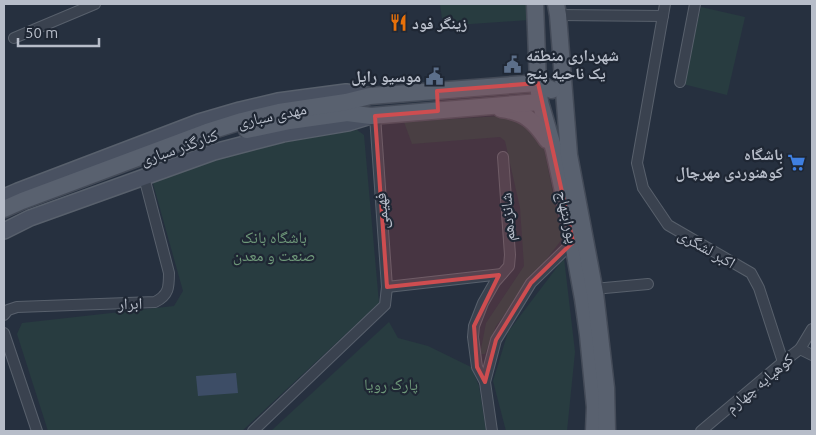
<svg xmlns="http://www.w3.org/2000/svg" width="816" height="435" font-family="Ubuntu,'Noto Naskh Arabic',sans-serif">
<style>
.green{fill:#283c40}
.water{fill:#3d4d66}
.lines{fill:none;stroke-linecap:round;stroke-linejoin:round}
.minor-casing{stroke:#58606c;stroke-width:12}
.secondary-casing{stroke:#58606c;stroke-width:18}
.primary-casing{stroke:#444b58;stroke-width:19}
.minor{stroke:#3a424f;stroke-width:10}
.secondary{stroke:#495161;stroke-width:15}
.primary{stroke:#59616f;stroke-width:16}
.marked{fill:#ce4d50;fill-opacity:0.2;stroke:#ce4d50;stroke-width:4;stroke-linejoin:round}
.labels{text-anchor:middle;stroke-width:4.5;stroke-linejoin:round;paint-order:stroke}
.poi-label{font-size:16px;font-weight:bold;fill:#b7bdc9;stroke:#1f2734;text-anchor:start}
.street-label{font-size:16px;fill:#b7bdc9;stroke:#1f2734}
.park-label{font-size:16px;fill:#6f997a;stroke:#1f2734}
</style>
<rect width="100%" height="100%" fill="#26303f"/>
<g class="green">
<polygon points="440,4 528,4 529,20 443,26"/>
<polygon points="701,7 745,17 727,95 683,84"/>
<polygon points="500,116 524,120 544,148 562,239 496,326 485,354 480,354 486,323 524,266 520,208 505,141 500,137 412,144 404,122"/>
<polygon points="357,130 364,135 379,303 242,431 48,431 17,334 22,323 174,306 183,291 152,180 243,149"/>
<polygon points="564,258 575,352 567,431 506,431 493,381 508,332"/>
<polygon points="389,322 398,338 428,346 471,367 479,386 486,431 271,431"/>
</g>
<polygon class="water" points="236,373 238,393 198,396 196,376"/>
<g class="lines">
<defs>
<g id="minor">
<polyline points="665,4 637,163 643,188 668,225 751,273 759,288 783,362"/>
<polyline points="558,15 663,16"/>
<polyline points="14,38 95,4"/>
<polyline points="680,82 695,4"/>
<polyline points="387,287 502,274"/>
<polyline points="594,289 648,284"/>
<path d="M4 315 8 310 17 307 155 302C169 295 169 287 169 273L144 177"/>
<polyline points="4,333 37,431"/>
<polyline points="800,349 812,355"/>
<polyline points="485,382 477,367 473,337 474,326 483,303 495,282 509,266 510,255 503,157"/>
<polyline points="253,431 385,305 387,287 375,116"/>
<polyline points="492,431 485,382 496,340 531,283 573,242"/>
<polyline points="701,431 783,362 800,349 812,329"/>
</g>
<g id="secondary">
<polyline points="4,197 18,191 199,122 240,110 278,101 346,92 370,96"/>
<polyline points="4,231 30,218 214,152 283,134 348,123 371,116"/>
</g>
<g id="primary">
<polyline points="535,4 538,83 540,102 554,150 567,210 583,299 588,335 595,407 594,431"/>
<polyline points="556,4 558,15 569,155 595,293 606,388 607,431"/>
<path d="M501 109C524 112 534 120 547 140"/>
<polyline points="247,130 290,121 347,113 371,116 540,102"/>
<polyline points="4,209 22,201 207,132 242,121 279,112 346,102 370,96 538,83 552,90"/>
</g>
</defs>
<use href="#minor" class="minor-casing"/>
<use href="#secondary" class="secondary-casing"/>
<use href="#primary" class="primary-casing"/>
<use href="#minor" class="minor"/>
<use href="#secondary" class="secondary"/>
<use href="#primary" class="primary"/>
</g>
<path class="marked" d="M538 83 573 242 531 283 496 340 485 382 477 367 474 326 499 275 387 287 375 116 438 111 437 91Z"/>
<defs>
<symbol id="restaurant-bare" viewBox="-9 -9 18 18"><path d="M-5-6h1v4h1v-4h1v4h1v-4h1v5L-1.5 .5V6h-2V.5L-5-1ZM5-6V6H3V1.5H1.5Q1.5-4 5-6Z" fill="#e8710a" stroke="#1f2734" stroke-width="2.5" paint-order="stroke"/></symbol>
<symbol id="civic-bare" viewBox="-9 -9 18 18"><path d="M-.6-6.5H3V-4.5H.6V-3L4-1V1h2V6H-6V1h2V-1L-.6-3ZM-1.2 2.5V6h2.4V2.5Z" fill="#5c6f8a" stroke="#1f2734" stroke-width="2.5" paint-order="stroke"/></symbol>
<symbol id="supermarket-bare" viewBox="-9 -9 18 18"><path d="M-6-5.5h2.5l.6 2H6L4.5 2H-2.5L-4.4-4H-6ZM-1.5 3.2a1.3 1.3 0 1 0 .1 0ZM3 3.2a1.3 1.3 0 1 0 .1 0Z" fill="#3f7fe0" stroke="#1f2734" stroke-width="2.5" paint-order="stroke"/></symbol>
</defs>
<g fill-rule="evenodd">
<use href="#restaurant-bare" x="386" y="10" width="25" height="25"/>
<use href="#civic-bare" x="500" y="52" width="25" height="25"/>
<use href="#civic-bare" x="422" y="64" width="25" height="25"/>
<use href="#supermarket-bare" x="784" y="150" width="25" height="25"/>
</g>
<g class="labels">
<g class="poi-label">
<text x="412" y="29">زینگر فود</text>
<text x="526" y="61">شهرداری منطقه<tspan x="526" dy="18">یک ناحیه پنج</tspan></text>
<text x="421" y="82" text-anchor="end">موسیو راپل</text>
<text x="783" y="160" text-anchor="end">باشگاه<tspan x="783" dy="18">کوهنوردی مهرچال</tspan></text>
</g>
<g class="street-label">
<text transform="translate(272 115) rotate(-12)" y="6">مهدی سباری</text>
<text transform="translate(179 147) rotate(-19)" y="6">کنارگذر سباری</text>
<text transform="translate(381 211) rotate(-94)" y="6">فهیمی</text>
<text transform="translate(507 217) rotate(-94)" y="6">شانزدهم</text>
<text transform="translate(568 217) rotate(78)" y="6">پورابتهاج</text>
<text transform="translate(707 248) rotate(30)" y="6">اکبر لشگری</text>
<text transform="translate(130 303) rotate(-2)" y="6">ابرار</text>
<text transform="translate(759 383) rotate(-40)" y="6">کوهپایه چهارم</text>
</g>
<g class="park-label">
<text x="274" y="243">باشگاه بانک<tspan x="274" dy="18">صنعت و معدن</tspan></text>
<text x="391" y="390">پارک رویا</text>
</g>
</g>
<rect width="816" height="435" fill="none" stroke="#b7bdc9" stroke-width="10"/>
<path d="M18 38v8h81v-8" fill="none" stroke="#b7bdc9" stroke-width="2.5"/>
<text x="25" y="38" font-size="15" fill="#b7bdc9" stroke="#1f2734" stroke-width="4" paint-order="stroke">50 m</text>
</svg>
